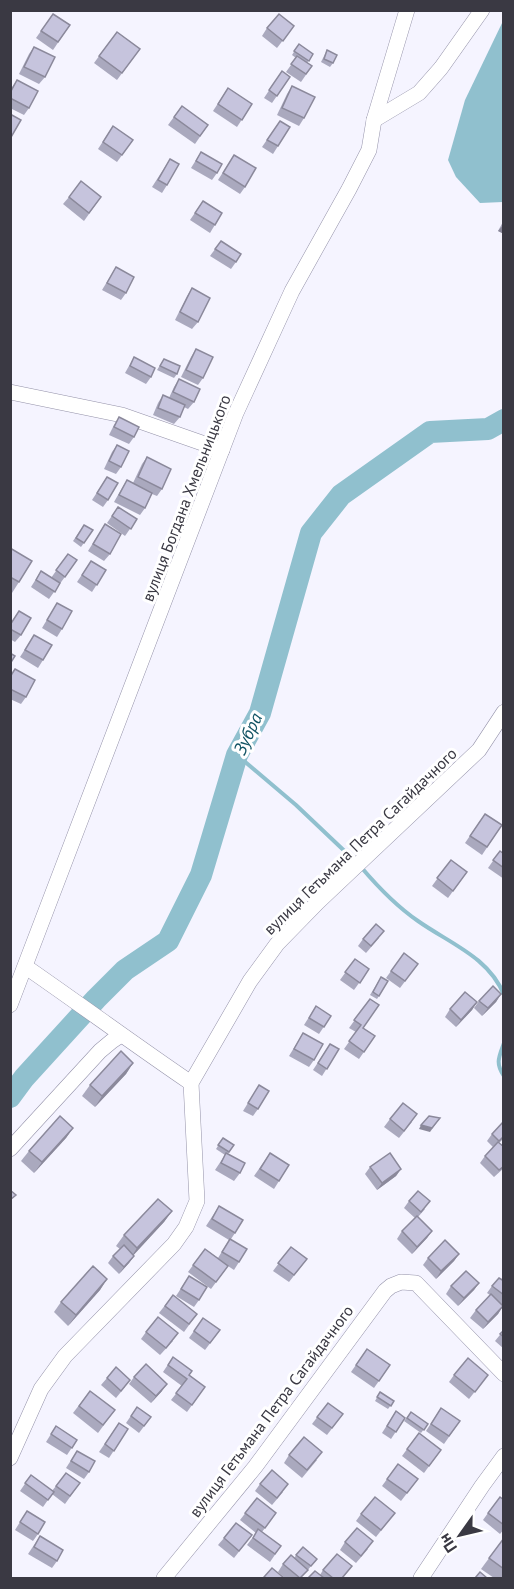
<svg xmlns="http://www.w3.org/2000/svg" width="514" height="1589" font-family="'PT Sans',sans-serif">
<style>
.water{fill:#90c0ce}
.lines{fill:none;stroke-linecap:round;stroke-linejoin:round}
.stream{stroke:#90c0ce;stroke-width:4}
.river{stroke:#90c0ce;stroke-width:22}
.minor-casing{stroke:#9492a9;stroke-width:16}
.minor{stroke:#fff;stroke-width:15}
.wall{fill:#aaa9be}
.shaded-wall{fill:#8b899b}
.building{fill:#c6c4dd;stroke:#8b899b;stroke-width:1.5}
.labels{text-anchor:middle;stroke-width:6;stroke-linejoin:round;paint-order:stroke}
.street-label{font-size:16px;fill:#3a3943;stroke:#fff}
.water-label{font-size:18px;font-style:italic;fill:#125464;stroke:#fff}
</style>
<rect width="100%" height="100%" fill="#f5f4ff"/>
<polygon class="water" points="503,21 503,202 480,203 456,177 448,160 465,100"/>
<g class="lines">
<g class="stream">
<polyline points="237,755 296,805 354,860"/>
<path d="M361 867C378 887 396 906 418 921 449 943 489 957 504 995"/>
<path d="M504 1043C499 1057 495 1063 504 1076"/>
</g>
<polyline class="river" points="10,1097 24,1078 96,999 125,970 168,941 201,875 237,755 260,713 311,533 341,495 430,432 488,429 504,420"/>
<defs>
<g id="minor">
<polyline points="374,120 419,93 441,68 482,10"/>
<polyline points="10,392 122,415 222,450"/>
<path d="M26 967C81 1005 135 1045 191 1083"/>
<polyline points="10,1005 236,413 292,291 349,189 369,150 374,120 407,10"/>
<polyline points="10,1149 100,1051 112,1041 121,1035"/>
<polyline points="10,1458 41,1389 65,1356 174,1244 186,1227 197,1201 191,1083 250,981 277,944 318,902 479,750 504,712"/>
<polyline points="164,1578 255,1467 385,1291 391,1286 401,1282 416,1283 504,1374"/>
<polyline points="421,1578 482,1486 504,1456"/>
</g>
</defs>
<use href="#minor" class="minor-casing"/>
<use href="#minor" class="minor"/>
</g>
<g class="wall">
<polygon points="53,14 70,25 53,50 36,38"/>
<polygon points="294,26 277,48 262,36 267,28"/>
<polygon points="117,32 140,49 117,80 94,63"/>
<polygon points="299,44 313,54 307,63 312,66 301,82 286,72 296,58 292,55"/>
<polygon points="34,47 45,77 39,84 19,74 29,54"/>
<polygon points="327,50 333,63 330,67 321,62"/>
<polygon points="282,71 290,77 272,103 264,98"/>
<polygon points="17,80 29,108 24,115 10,108 10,90"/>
<polygon points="292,86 304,118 299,126 277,115 287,94"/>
<polygon points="228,88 252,104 237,127 213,111"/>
<polygon points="182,106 208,125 195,144 168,125"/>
<polygon points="280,121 278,146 273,154 262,147"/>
<polygon points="113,126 133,140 117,162 98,149"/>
<polygon points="201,152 217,173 212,180 191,168"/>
<polygon points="234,155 245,187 240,194 218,180"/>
<polygon points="170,159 167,185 162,193 152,187"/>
<polygon points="69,197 101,197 84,221 63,204"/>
<polygon points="203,201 222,213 210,233 190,220"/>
<polygon points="504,220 504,234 498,231"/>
<polygon points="221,241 236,262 231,269 210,256"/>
<polygon points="116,267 126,293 121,300 102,290"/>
<polygon points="192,288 198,322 192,329 175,320 187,296"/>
<polygon points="196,349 203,378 198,385 181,377 191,357"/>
<polygon points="134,357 151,377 146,384 125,373"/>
<polygon points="164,359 177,374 174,378 157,370"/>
<polygon points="179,379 194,402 188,409 184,407 180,417 174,424 153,415 158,403 163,395 169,398 174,387"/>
<polygon points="119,417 134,437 129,444 109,435 114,425"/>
<polygon points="117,445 121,467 116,474 104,469 112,452"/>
<polygon points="147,457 162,489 157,496 152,494 145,508 140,515 114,502 122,488 127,480 133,483 142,464"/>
<polygon points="107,477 108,500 103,507 92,500"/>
<polygon points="118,507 137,519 125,536 107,523"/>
<polygon points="105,524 110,554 104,561 88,551"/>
<polygon points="84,525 93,530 81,547 73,541"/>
<polygon points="10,548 19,582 12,593 10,592"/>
<polygon points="68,554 77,560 49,599 31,587 41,571 51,578"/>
<polygon points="91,561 106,570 92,592 77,582"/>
<polygon points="57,603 62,629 57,637 42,628"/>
<polygon points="19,611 21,635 15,642 10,639 10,624"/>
<polygon points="34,635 43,660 38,668 20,657"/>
<polygon points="15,669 26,697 21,704 10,699 10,675"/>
<polygon points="485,814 502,825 482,855 465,843"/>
<polygon points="500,851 504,854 504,879 488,868"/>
<polygon points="451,860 467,872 448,898 432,886"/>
<polygon points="379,938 366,953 358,946 363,939"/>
<polygon points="404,953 418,964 400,988 386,978"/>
<polygon points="355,959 369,969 354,990 340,980"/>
<polygon points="381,977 379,996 377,999 370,995"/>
<polygon points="501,994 496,1002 482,1016 474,1008 479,1001"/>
<polygon points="370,999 363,1028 375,1036 359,1059 344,1049 356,1032 349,1028"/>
<polygon points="477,1002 472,1010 456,1027 445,1017 450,1009"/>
<polygon points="316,1006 331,1016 319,1034 304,1025"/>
<polygon points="303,1033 314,1060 309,1067 289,1056"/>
<polygon points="330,1044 339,1049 322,1076 313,1070"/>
<polygon points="133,1063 126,1074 95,1107 82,1096 90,1085"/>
<polygon points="259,1085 258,1109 253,1116 243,1111"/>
<polygon points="390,1119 412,1122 399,1138 384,1127"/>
<polygon points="504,1121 504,1138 499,1143 504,1147 504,1168 494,1177 480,1163 485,1156 493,1147 487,1141 492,1134"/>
<polygon points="73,1128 66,1138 34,1173 21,1161 29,1151"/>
<polygon points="223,1138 234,1145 228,1154 240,1173 234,1181 215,1170 225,1155 216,1149"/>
<polygon points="270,1153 289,1165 274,1189 254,1176"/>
<polygon points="370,1167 401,1169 396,1176 377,1190 365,1174"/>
<polygon points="409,1201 425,1209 418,1217 432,1231 427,1238 412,1254 397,1239 402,1231 415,1218 404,1208"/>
<polygon points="219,1206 235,1233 231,1239 239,1262 234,1270 228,1266 211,1289 188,1272 205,1249 218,1258 229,1240 206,1226"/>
<polygon points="172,1211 164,1222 133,1255 134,1256 129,1263 119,1274 108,1263 113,1256 120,1249 116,1246 124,1235"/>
<polygon points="291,1247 307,1259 289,1282 273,1271"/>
<polygon points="459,1254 454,1261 436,1279 423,1265 428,1258"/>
<polygon points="189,1276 199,1300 194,1307 176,1296"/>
<polygon points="107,1279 100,1290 68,1326 54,1312 61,1302"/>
<polygon points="504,1281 504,1304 502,1305 503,1306 498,1314 483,1329 470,1318 476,1310 490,1295 487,1293 492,1286"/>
<polygon points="479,1283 474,1290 458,1306 446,1294 451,1286"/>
<polygon points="173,1295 197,1314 184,1332 159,1313"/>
<polygon points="203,1318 220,1330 205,1350 189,1338"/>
<polygon points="504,1330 504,1349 495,1341"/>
<polygon points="146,1332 173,1341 160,1355 141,1339"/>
<polygon points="367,1349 390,1365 374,1388 351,1372"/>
<polygon points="173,1357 189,1375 205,1387 187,1412 171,1400 182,1386 163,1372"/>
<polygon points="454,1375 488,1375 469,1399 449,1382"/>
<polygon points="134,1377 162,1391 151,1403 129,1384"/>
<polygon points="107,1378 125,1387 116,1398 101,1385"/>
<polygon points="90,1391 115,1410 98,1433 73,1413"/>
<polygon points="380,1392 394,1401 388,1409 375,1401"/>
<polygon points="328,1403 343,1414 327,1435 312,1424"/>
<polygon points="137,1407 151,1417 139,1433 126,1423"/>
<polygon points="441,1408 460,1421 444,1444 426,1431"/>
<polygon points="396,1411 405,1418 391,1439 382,1433"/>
<polygon points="411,1412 428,1424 421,1433 404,1421"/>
<polygon points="119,1423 128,1429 109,1458 99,1452"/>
<polygon points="56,1426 77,1440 67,1455 46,1442"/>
<polygon points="419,1433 441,1450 424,1473 402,1456"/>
<polygon points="77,1451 89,1472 84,1479 66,1468"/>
<polygon points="289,1455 317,1460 302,1478 284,1463"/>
<polygon points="398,1464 418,1479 401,1501 382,1486"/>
<polygon points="66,1473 80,1483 65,1504 52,1494 43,1507 20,1491 31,1475 52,1491"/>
<polygon points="260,1484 283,1492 272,1505 255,1491"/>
<polygon points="257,1498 276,1513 262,1532 281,1546 270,1562 247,1545 256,1533 240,1520"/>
<polygon points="504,1500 504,1529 500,1534 483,1520 488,1513"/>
<polygon points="27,1511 38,1534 33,1541 15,1530"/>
<polygon points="395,1513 376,1537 356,1521 361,1514"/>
<polygon points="252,1535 234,1558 218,1545 224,1538"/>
<polygon points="40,1536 57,1561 52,1568 28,1554"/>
<polygon points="504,1538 504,1578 494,1578 481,1569"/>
<polygon points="345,1542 368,1549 356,1563 340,1550"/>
<polygon points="303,1547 317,1559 301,1578 285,1578 278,1572 283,1564 294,1558"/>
<polygon points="352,1566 343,1578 308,1578 320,1575 323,1570"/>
</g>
<g class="shaded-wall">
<polygon points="504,224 504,234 498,231"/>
<polygon points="501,994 496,1002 482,1016 488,1008"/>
<polygon points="477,1002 472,1010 456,1027 461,1020"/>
<polygon points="133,1063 126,1074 95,1107 102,1096"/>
<polygon points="440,1118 430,1132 419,1129 421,1125"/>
<polygon points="73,1128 66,1138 34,1173 42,1162"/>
<polygon points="401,1169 396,1176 377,1190 382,1183"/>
<polygon points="172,1211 164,1222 130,1259 137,1248"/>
<polygon points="432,1231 427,1238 412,1254 417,1247"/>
<polygon points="459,1254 454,1261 436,1279 441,1271"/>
<polygon points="134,1256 129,1263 119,1274 124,1267"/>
<polygon points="107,1279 100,1290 68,1326 76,1315"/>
<polygon points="479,1283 474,1290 458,1306 464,1298"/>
<polygon points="503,1306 498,1314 483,1329 488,1322"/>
<polygon points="167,1384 162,1391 151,1403 156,1396"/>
</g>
<g class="building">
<polygon points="53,14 70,25 58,42 41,31"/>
<polygon points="279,14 294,26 283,41 267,28"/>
<polygon points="117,32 140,49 122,73 99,56"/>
<polygon points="299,44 313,54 309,61 294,51"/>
<polygon points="34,47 55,57 45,77 24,67"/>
<polygon points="327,50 337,55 333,63 324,59"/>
<polygon points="297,56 312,66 306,74 291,64"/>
<polygon points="282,71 290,77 277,96 269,90"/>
<polygon points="17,80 38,91 29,108 10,98 10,93"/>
<polygon points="292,86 315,97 304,118 282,108"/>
<polygon points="228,88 252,104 242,120 218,104"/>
<polygon points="182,106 208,125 200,136 174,117"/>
<polygon points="10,114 21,120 10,139"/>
<polygon points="280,121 290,127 278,146 267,140"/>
<polygon points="113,126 133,140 122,155 103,142"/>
<polygon points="201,152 222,164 217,173 196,161"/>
<polygon points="234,155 256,168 245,187 223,173"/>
<polygon points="170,159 179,164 167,185 158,180"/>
<polygon points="81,181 101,197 89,213 69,197"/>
<polygon points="203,201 222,213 215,225 195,213"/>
<polygon points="221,241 241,254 236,262 215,249"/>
<polygon points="116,267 134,277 126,293 107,283"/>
<polygon points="192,288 210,298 198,322 180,312"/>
<polygon points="196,349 213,357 203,378 186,370"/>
<polygon points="134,357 155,368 151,377 130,366"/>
<polygon points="164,359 180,366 177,374 160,366"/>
<polygon points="179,379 200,389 194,402 173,392"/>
<polygon points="163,395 185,405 180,417 158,408"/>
<polygon points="119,417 139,427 134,437 114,427"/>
<polygon points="117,445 129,451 121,467 109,461"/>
<polygon points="147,457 171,469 162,489 138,477"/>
<polygon points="107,477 118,483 108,500 97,493"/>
<polygon points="127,480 152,493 145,508 119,495"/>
<polygon points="118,507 137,519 131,529 112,516"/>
<polygon points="105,524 121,534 110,554 93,544"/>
<polygon points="84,525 93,530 84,543 76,538"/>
<polygon points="10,548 32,561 19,582 10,577"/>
<polygon points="68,554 77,560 65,577 56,570"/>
<polygon points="91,561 106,570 97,585 82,575"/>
<polygon points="41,571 60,583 55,592 36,580"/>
<polygon points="57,603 72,611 62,629 47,620"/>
<polygon points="19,611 31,618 21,635 10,629 10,625"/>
<polygon points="34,635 52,645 43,660 25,650"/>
<polygon points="10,653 15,656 10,664"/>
<polygon points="15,669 35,680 26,697 10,689 10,677"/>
<polygon points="485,814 502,825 487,847 470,836"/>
<polygon points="500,851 504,854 504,868 493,860"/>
<polygon points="451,860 467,872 453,891 437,878"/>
<polygon points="376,924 384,931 371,946 363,939"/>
<polygon points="404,953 418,964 405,981 391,971"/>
<polygon points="355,959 369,969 360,983 345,972"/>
<polygon points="381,977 388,981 379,996 373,992"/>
<polygon points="493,986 501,994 488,1008 479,1001"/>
<polygon points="465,992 477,1002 461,1020 450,1009"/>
<polygon points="370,999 379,1005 363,1028 375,1036 364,1052 349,1041 361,1025 354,1020"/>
<polygon points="316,1006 331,1016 324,1027 309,1018"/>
<polygon points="303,1033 323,1044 314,1060 294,1049"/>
<polygon points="330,1044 339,1049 327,1069 318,1063"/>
<polygon points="121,1051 133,1063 102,1096 90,1085"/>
<polygon points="259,1085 269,1091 258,1109 248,1103"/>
<polygon points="403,1103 417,1114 404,1131 390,1119"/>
<polygon points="60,1116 73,1128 42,1162 29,1151"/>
<polygon points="429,1116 440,1118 432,1128 421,1125"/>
<polygon points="504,1121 504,1136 499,1141 492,1134"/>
<polygon points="223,1138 234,1145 229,1152 218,1145"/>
<polygon points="498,1142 504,1147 504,1166 499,1170 485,1156"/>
<polygon points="226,1153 245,1163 240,1173 221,1163"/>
<polygon points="270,1153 289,1165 279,1181 260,1169"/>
<polygon points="390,1153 401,1169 382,1183 370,1167"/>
<polygon points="10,1190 16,1195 10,1200"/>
<polygon points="418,1191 430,1201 421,1212 409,1201"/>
<polygon points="158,1199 172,1211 137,1248 124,1235"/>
<polygon points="219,1206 243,1220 235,1233 212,1219"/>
<polygon points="417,1216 432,1231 417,1247 402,1231"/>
<polygon points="230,1239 247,1249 239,1262 222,1252"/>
<polygon points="445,1240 459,1254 441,1271 428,1258"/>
<polygon points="124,1245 134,1256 124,1267 113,1256"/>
<polygon points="291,1247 307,1259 294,1275 278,1263"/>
<polygon points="205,1249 228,1266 216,1282 193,1265"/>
<polygon points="93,1266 107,1279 76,1315 61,1302"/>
<polygon points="466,1271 479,1283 464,1298 451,1286"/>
<polygon points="189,1276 207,1287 199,1300 181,1289"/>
<polygon points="499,1278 504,1281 504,1295 492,1286"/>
<polygon points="491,1294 503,1306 488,1322 476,1310"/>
<polygon points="173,1295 197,1314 189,1324 165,1306"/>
<polygon points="158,1317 178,1333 166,1348 146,1332"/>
<polygon points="203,1318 220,1330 210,1343 194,1331"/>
<polygon points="504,1330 504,1337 500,1334"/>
<polygon points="367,1349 390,1365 379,1381 356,1365"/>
<polygon points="173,1357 192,1371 189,1375 205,1387 192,1405 176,1393 187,1379 168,1365"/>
<polygon points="468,1358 488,1375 475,1392 454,1375"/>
<polygon points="146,1364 167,1384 156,1396 134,1377"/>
<polygon points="116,1367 130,1380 121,1391 107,1378"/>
<polygon points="90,1391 115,1410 103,1425 79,1406"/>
<polygon points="380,1392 394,1401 391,1406 377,1397"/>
<polygon points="328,1403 343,1414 332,1428 317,1417"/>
<polygon points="137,1407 151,1417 144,1426 131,1416"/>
<polygon points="441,1408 460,1421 449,1436 431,1424"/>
<polygon points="396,1411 405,1418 396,1432 387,1426"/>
<polygon points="411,1412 428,1424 424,1430 407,1418"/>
<polygon points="119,1423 128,1429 114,1451 105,1444"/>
<polygon points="56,1426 77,1440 72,1448 51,1434"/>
<polygon points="419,1433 441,1450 429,1466 407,1449"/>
<polygon points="304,1437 322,1452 307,1470 289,1455"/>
<polygon points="77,1451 95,1461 89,1472 71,1461"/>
<polygon points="398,1464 418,1479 407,1493 387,1479"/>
<polygon points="272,1470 288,1484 277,1498 260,1484"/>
<polygon points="66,1473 80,1483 70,1496 56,1486"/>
<polygon points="31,1475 54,1492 48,1500 25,1483"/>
<polygon points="375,1497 395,1513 381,1530 361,1514"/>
<polygon points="500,1497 504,1500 504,1525 488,1513"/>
<polygon points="257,1498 276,1513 265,1528 245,1513"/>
<polygon points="27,1511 45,1522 38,1534 20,1522"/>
<polygon points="236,1523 252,1535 239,1551 224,1538"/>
<polygon points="357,1528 373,1541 361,1556 345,1542"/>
<polygon points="258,1529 281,1546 275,1554 253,1538"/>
<polygon points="40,1536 63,1550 57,1561 34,1547"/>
<polygon points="504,1538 504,1569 489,1558"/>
<polygon points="303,1547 317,1559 311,1566 296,1555"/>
<polygon points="337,1554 352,1566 342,1578 333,1578 323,1570"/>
<polygon points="291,1555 308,1570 300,1578 283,1564"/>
<polygon points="272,1568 284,1578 266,1578 264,1577"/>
<polygon points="315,1571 324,1578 308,1578"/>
<polygon points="480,1572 487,1578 475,1578"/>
</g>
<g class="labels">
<g class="street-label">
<text transform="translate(186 498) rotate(-69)" y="6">вулиця Богдана Хмельницького</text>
<text transform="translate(360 841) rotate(-44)" y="6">вулиця Гетьмана Петра Сагайдачного</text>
<text transform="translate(271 1411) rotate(-53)" y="6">вулиця Гетьмана Петра Сагайдачного</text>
</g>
<g class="water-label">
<text transform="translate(248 734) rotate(-65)" y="6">Зубра</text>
</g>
</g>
<rect width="514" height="1589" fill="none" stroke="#3a3943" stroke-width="24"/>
<g transform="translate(460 1535) rotate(236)" stroke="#ffffff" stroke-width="4.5" paint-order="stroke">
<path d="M0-4.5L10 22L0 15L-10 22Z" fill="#3a3943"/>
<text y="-9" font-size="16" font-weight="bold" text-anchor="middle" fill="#3a3943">Пн</text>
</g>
</svg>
